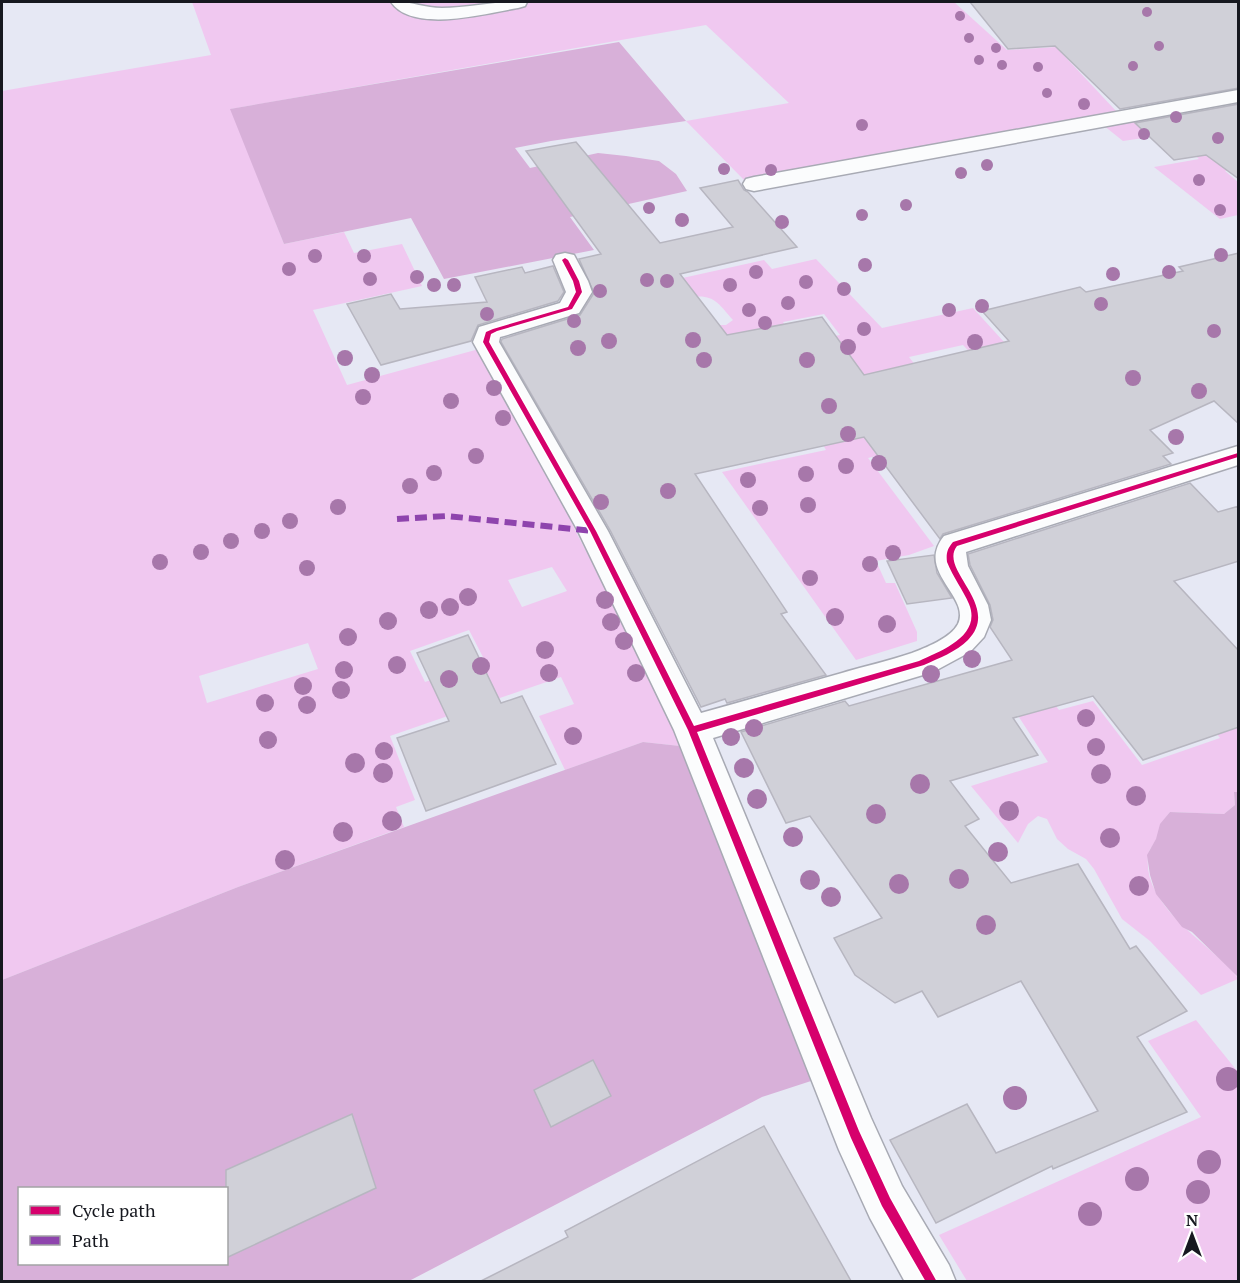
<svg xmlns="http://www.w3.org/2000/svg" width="1240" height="1283" font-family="'PT Serif',serif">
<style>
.green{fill:#f0c8f0;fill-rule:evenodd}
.forest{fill:#d8b0d9;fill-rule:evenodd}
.building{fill:#d0d0d8;stroke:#b7b6c0;stroke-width:1.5}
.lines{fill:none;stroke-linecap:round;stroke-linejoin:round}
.minor-casing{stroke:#a8aab4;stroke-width:3}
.minor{fill:#fbfcfd;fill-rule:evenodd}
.quiet{stroke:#8e44ad;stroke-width:6;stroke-dasharray:12 6;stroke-linecap:butt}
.cycleway-casing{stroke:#fff;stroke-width:3}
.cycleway{fill:#d6006c;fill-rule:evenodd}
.tree{fill:#a777aa}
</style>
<rect width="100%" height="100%" fill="#e6e8f4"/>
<g class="green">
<path d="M192 2H954L1007 50 1056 47 1117 112 744 180 686 121 789 103 706 25 231 109 284 244 344 232 354 253 402 244 422 286 313 310 347 385 479 349 545 465 577 534 665 700 680 746 643 742 565 770 539 716 574 704 561 677 390 736 415 800 396 807 404 827 238 887 2 980V91L211 55ZM552 567 567 591 522 607 508 580ZM469 630 485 661 425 682 410 651ZM308 643 318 669 207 703 199 676Z"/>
<polygon points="1180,113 1210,136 1238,168 1225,171 1238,182 1238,215 1220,219 1154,167 1199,159 1171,134 1123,141 1103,125"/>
<path d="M816 259 882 328 973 308 1015 354 979 362 963 345 909 357 922 374 888 453 868 458 934 546 909 555 876 561 886 583H895L917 632V641L856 660 722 472 826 450 811 424 792 344 840 335 824 314 783 322 787 329 716 346 710 325H726L733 320C719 304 714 294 692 297L678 279 764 260 772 269Z"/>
<path d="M1051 700 1059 710 1093 701 1142 765 1220 738 1190 700 1238 712V792H1234L1235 805 1224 814 1170 812C1162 822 1161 828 1156 840 1154 845 1148 850 1148 856 1143 900 1193 933 1220 959 1226 965 1235 972 1238 979L1201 995 1150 941 1122 919 1094 869 1086 859 1068 849 1057 839 1047 819 1038 816 1028 824 1018 843 971 786 1048 762 1015 711Z"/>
<polygon points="1196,1020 1238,1072 1238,1281 967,1281 939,1235 1201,1117 1148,1041"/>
</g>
<g class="forest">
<polygon points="619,42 686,121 551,141 515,148 530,168 598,153 626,156 659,161 676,174 687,191 570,217 594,250 444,279 411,218 284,244 230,109"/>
<path d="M643 742 680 746 811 1081 762 1097 409 1281 2 1282V980L238 887ZM20 1188H226V1264H20Z"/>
<polygon points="1234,792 1238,792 1238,977 1192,932 1182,927 1156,894 1150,875 1147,855 1156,839 1160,824 1170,812 1224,814 1235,805"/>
</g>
<g class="building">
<polygon points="970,2 1239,2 1239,88 1120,109 1055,46 1008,49"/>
<polygon points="1239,104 1239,179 1206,155 1174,160 1135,123"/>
<polygon points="576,142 660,243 733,227 700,188 738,180 744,190 748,192 797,247 680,274 727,335 822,317 864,375 1009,341 982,311 1080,287 1086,292 1183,271 1179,267 1239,253 1239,424 1214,401 1150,430 1173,453 1163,456 1171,464 943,534 940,539 864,437 695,474 787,612 781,614 826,675 727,703 725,699 701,707 610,530 501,342 502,339 580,315 594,293 579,259 601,254 526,151"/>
<polygon points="553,266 564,292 558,301 478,325 471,341 381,365 347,304 391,294 400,309 487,302 475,277 522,267 525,273"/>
<polygon points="1190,483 1218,512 1239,506 1239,561 1174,581 1239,651 1239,727 1143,760 1093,696 1013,718 1038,755 950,781 979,819 965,826 1011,883 1078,864 1130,949 1136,946 1187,1011 1137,1037 1187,1112 1053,1169 1052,1166 936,1223 890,1140 967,1104 996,1153 1098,1111 1021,981 938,1017 922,991 895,1003 855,975 834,938 882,918 810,816 786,823 741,732 845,701 849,706 1012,660 990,627 993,620 990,605 970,565 968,554"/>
<polygon points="934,555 937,573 952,598 907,604 887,561"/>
<polygon points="468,635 501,703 522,696 556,764 426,811 397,738 449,721 417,653"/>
<polygon points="593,1060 611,1096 551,1127 534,1090"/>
<polygon points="352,1114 376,1188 226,1258 226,1170"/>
<polygon points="764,1126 851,1281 481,1281 568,1237 565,1231"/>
</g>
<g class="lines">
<defs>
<g id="minor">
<path d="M391 2C409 0 423 8 442 8 471 8 499 0 527 2L525 6 518 8C487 13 413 34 391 2Z"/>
<polygon points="1238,90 1238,102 754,191 746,189 743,184 746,179 754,177"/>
<path d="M565 253 574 255 588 281 592 292 579 313 504 336 500 337 499 342 608 531 701 713C748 700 795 686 842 673 865 666 889 661 912 653 925 648 951 638 958 624 971 596 915 572 944 536L1238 446V465L966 552 968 566 988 605 991 620 984 637 970 652 933 672 713 738 871 1118 902 1186 949 1265 956 1282H905L870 1218 839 1150 674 730 578 531 473 342 479 327 560 303 566 292 553 260 556 255Z"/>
</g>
</defs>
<use href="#minor" class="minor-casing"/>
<use href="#minor" class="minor"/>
<polyline class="quiet" points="397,519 447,516 593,531"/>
<defs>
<path id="cycleway" d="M565 258 568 260 579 281 582 292 572 309 497 331 491 334 489 342 596 531 694 726 919 661C941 651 982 636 969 604 963 590 953 577 947 562 946 554 947 549 953 542L1238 453V457L957 546C938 570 1002 605 968 640 956 652 939 658 924 665L697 732 859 1131 890 1198 937 1282H926L882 1206 851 1138 688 730 590 531 483 342 486 332 493 329 568 307 576 292 573 281 562 260Z"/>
</defs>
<use href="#cycleway" class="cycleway-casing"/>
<use href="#cycleway" class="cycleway"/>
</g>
<g class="tree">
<circle cx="1147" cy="12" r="5"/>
<circle cx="960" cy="16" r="5"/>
<circle cx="969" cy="38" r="5"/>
<circle cx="1159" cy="46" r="5"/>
<circle cx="996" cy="48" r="5"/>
<circle cx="979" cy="60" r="5"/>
<circle cx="1002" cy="65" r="5"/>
<circle cx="1133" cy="66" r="5"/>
<circle cx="1038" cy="67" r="5"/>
<circle cx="1047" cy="93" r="5"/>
<circle cx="1084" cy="104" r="6"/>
<circle cx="1176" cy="117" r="6"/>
<circle cx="862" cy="125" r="6"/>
<circle cx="1144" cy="134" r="6"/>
<circle cx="1218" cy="138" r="6"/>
<circle cx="987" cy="165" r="6"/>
<circle cx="724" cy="169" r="6"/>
<circle cx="771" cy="170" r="6"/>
<circle cx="961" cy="173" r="6"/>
<circle cx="1199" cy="180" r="6"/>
<circle cx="906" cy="205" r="6"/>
<circle cx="649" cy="208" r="6"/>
<circle cx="1220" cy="210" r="6"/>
<circle cx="862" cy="215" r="6"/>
<circle cx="682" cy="220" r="7"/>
<circle cx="782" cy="222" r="7"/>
<circle cx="1221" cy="255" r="7"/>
<circle cx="315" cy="256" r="7"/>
<circle cx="364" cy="256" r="7"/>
<circle cx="865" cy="265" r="7"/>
<circle cx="289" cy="269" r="7"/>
<circle cx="756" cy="272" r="7"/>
<circle cx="1169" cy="272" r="7"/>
<circle cx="1113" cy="274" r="7"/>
<circle cx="417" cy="277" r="7"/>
<circle cx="370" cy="279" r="7"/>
<circle cx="647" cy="280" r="7"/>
<circle cx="667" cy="281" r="7"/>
<circle cx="806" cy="282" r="7"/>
<circle cx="434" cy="285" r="7"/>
<circle cx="454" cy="285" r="7"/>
<circle cx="730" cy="285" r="7"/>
<circle cx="844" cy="289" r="7"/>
<circle cx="600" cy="291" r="7"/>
<circle cx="788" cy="303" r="7"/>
<circle cx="1101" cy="304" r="7"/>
<circle cx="982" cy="306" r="7"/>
<circle cx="749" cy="310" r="7"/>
<circle cx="949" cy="310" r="7"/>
<circle cx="487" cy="314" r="7"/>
<circle cx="574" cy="321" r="7"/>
<circle cx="765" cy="323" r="7"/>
<circle cx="864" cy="329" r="7"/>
<circle cx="1214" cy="331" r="7"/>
<circle cx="693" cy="340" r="8"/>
<circle cx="609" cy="341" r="8"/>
<circle cx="975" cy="342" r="8"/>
<circle cx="848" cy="347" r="8"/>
<circle cx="578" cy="348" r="8"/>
<circle cx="345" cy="358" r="8"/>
<circle cx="704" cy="360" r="8"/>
<circle cx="807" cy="360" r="8"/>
<circle cx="372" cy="375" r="8"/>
<circle cx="1133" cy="378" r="8"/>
<circle cx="494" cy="388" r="8"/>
<circle cx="1199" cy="391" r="8"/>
<circle cx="363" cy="397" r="8"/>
<circle cx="451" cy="401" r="8"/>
<circle cx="829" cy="406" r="8"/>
<circle cx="503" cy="418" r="8"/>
<circle cx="848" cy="434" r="8"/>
<circle cx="1176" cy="437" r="8"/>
<circle cx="476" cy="456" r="8"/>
<circle cx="879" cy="463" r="8"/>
<circle cx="846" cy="466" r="8"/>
<circle cx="434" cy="473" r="8"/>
<circle cx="806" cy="474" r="8"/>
<circle cx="748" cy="480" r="8"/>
<circle cx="410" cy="486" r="8"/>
<circle cx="668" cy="491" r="8"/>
<circle cx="601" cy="502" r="8"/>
<circle cx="808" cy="505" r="8"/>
<circle cx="338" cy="507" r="8"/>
<circle cx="760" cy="508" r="8"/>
<circle cx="290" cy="521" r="8"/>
<circle cx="262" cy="531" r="8"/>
<circle cx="231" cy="541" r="8"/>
<circle cx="201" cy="552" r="8"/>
<circle cx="893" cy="553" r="8"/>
<circle cx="160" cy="562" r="8"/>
<circle cx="870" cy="564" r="8"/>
<circle cx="307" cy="568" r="8"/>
<circle cx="810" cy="578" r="8"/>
<circle cx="468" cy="597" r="9"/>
<circle cx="605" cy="600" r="9"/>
<circle cx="450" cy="607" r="9"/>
<circle cx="429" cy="610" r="9"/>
<circle cx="835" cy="617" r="9"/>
<circle cx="388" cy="621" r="9"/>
<circle cx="611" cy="622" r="9"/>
<circle cx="887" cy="624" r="9"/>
<circle cx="348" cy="637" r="9"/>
<circle cx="624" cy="641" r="9"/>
<circle cx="545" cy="650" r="9"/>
<circle cx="972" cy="659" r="9"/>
<circle cx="397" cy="665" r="9"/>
<circle cx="481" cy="666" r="9"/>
<circle cx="344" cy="670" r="9"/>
<circle cx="549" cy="673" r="9"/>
<circle cx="636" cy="673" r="9"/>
<circle cx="931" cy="674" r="9"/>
<circle cx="449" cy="679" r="9"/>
<circle cx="303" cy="686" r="9"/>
<circle cx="341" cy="690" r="9"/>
<circle cx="265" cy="703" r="9"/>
<circle cx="307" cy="705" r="9"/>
<circle cx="1086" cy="718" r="9"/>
<circle cx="754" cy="728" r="9"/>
<circle cx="573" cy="736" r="9"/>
<circle cx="731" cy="737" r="9"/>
<circle cx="268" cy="740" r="9"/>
<circle cx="1096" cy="747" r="9"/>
<circle cx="384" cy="751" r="9"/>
<circle cx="355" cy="763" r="10"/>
<circle cx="744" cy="768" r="10"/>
<circle cx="383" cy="773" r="10"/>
<circle cx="1101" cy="774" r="10"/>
<circle cx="920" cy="784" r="10"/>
<circle cx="1136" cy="796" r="10"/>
<circle cx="757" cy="799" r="10"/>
<circle cx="1009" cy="811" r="10"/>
<circle cx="876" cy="814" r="10"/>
<circle cx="392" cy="821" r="10"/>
<circle cx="343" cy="832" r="10"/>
<circle cx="793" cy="837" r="10"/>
<circle cx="1110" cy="838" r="10"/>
<circle cx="998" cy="852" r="10"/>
<circle cx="285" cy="860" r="10"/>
<circle cx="959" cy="879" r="10"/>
<circle cx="810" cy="880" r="10"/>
<circle cx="899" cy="884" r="10"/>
<circle cx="1139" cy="886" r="10"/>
<circle cx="831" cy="897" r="10"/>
<circle cx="986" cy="925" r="10"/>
<circle cx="1228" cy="1079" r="12"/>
<circle cx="1015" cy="1098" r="12"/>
<circle cx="1209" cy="1162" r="12"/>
<circle cx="1137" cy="1179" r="12"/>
<circle cx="1198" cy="1192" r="12"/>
<circle cx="1090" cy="1214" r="12"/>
</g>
<rect width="1240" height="1283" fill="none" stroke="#16181f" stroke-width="6"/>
<rect x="18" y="1187" width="210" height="78" fill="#ffffff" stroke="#a2a3a5" stroke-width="1.5"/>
<rect x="30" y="1206" width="30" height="9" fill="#d6006c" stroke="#a2a3a5" stroke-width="1.5"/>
<text x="72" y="1217" font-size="18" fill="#16181f">Cycle path</text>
<rect x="30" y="1236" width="30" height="9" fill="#8e44ad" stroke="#a2a3a5" stroke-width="1.5"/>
<text x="72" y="1247" font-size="18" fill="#16181f">Path</text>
<g transform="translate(1192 1235)" stroke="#ffffff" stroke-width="4.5" paint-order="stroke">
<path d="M0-4.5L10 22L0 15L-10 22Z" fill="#16181f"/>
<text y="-9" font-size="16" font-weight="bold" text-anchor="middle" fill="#16181f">N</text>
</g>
</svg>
